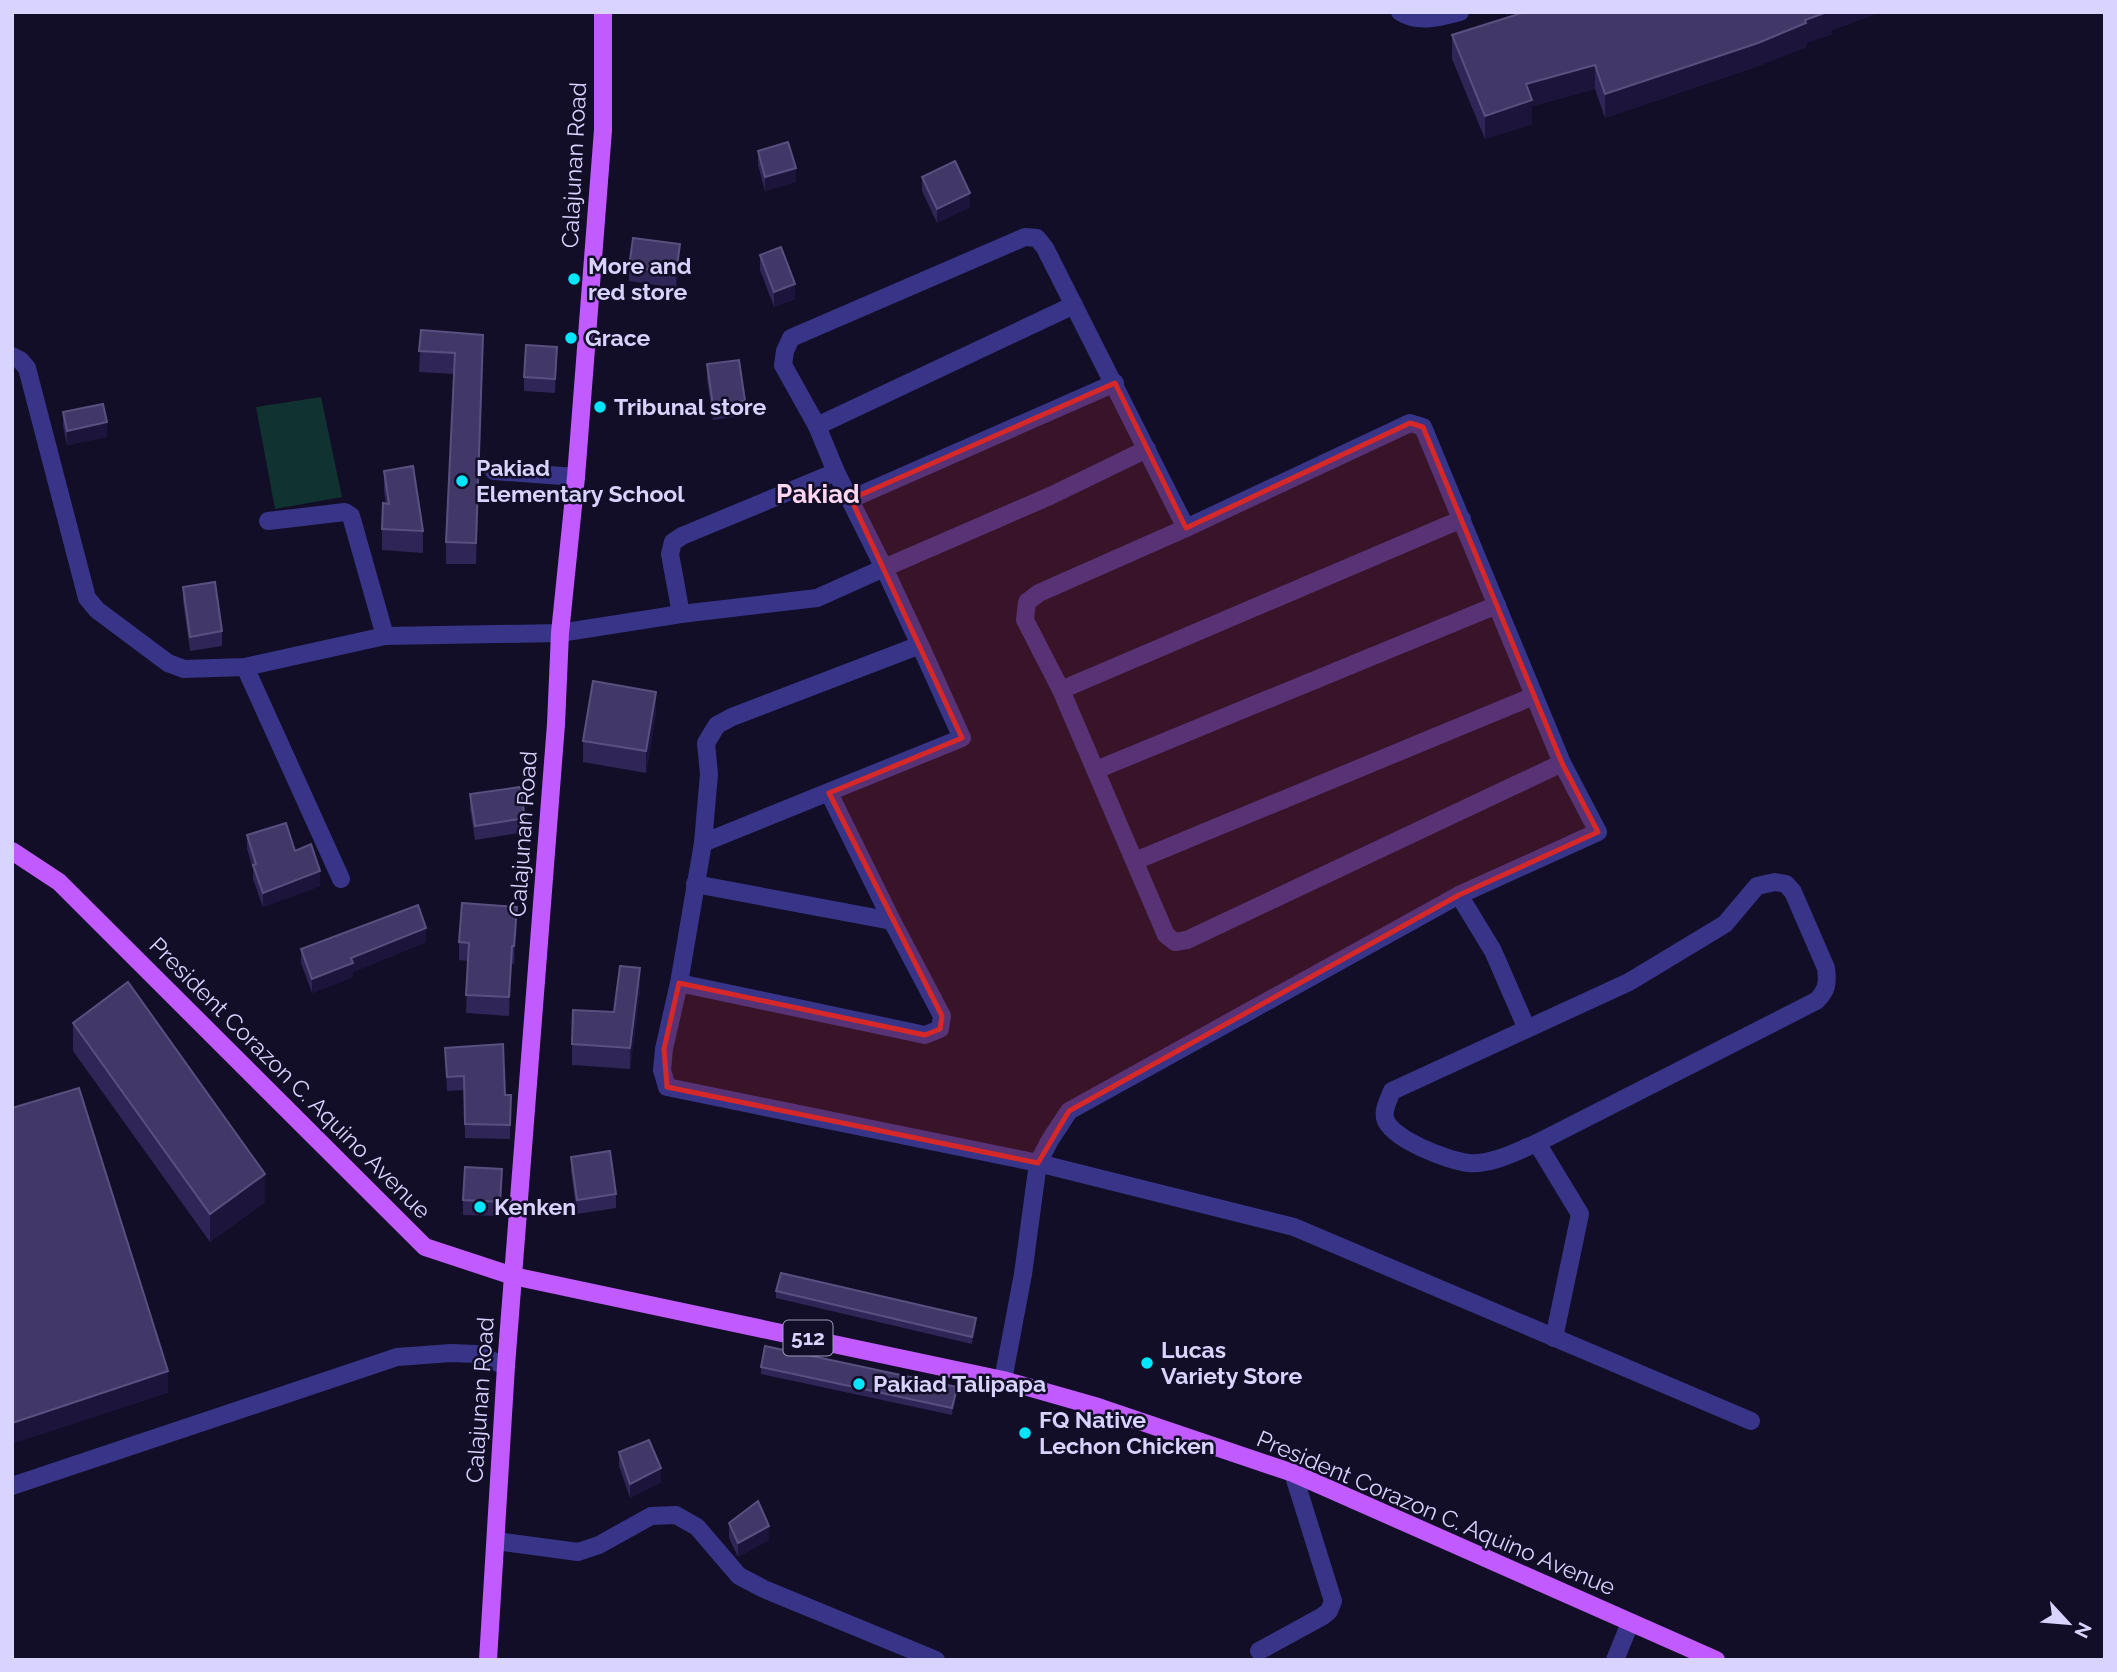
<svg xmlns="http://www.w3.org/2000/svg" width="2117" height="1672" font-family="Raleway,sans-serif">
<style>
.green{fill:#103230}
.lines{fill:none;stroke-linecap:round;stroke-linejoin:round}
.minor{stroke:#383589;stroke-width:18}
.major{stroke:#c15bff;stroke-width:18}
.wall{fill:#2f2556}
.shaded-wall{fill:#1c143b}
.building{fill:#413868;stroke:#595080;stroke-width:2}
.marked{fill:#d62828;fill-opacity:0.2;stroke:#d62828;stroke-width:5;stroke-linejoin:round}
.poi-dot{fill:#00e7ff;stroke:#120e27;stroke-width:2.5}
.labels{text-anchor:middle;stroke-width:5;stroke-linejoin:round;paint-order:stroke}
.shield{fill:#120e27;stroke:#9d99be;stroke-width:2}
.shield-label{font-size:21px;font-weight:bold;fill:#d9d4ff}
.street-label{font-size:23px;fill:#d9d4ff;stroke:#120e27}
.poi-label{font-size:23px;font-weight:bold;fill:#d9d4ff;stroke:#120e27;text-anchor:start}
.quarter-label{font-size:26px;font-weight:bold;fill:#ffd6f0;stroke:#120e27}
</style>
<rect width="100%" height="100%" fill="#120e27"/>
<polygon class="green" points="321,397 342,497 275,509 256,407"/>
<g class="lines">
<g class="minor">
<path d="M1400 12C1419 24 1440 17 1460 12"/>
<polyline points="12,356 20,360 27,368 87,598 97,610 168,663 184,669 245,667 385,636 560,633 681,614 670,554 673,542 682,536 836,472 817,426 783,365 785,351 791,338 1025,237 1037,238 1045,248 1186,528"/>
<polyline points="817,426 1074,305"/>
<polyline points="494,471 576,477"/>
<polyline points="851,499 1115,383"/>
<polyline points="268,521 345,512 351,516 385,636"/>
<polyline points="681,614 817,598 884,568 836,472"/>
<polyline points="920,645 884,568 1050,496 1147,449"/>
<polyline points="245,667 341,879"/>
<polyline points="1061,690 1462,519"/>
<polyline points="1096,770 1497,605"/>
<polyline points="703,843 962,738 920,645 732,717 717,725 706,743 709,774 703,843 679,983 664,1049 662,1070 667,1087 1038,1163 1294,1227 1751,1421"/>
<polyline points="1135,861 1534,696"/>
<path d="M1775 882 1786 884 1793 892 1826 968C1828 983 1827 991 1816 1001L1537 1143C1517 1151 1492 1165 1469 1163 1449 1161 1390 1139 1385 1118 1383 1109 1389 1099 1392 1091L1629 982 1725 924 1757 886Z"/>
<polyline points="695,884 892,921"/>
<polyline points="1459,895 1493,951 1527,1029"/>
<polyline points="679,983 925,1035 940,1029 942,1016 892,921 829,793"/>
<polyline points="1537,1143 1580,1214 1554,1338"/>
<polyline points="1003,1380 1023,1274 1038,1163 1050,1140 1069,1111 1459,895 1598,832 1562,763 1423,427 1410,423 1186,528 1039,593 1027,602 1025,620 1061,690 1166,935 1175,942 1187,940 1562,763"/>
<polyline points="12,1486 397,1357 451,1353 476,1354 506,1366"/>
<polyline points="496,1541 578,1552 599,1545 651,1516 676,1515 697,1527 739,1576 764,1589 936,1660"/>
<polyline points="1259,1651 1323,1616 1329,1611 1333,1601 1293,1473"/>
<polyline points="1615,1660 1630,1623"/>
</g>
<g class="major">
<polyline points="12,851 59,882 425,1247 513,1276 1003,1380 1098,1407 1293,1473 1716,1660"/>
<polyline points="488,1660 506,1366 556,724 560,633 576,477 603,130 603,12"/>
</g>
</g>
<g class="wall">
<polygon points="1525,12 1880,12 1832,30 1832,34 1806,43 1806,47 1758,66 1605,118 1595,89 1532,106 1532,124 1485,139 1452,59 1452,35"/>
<polygon points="758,151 796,182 765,191 758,165"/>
<polygon points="922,177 970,207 937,223 922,191"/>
<polygon points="760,255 795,299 774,307 760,270"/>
<polygon points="680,259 676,288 629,281 629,267"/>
<polygon points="421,330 483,356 476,564 446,564 446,542 454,374 419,372"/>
<polygon points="557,361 555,393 524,391 524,377"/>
<polygon points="707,364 745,401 745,415 713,420 707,379"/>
<polygon points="63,412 107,437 67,445 63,426"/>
<polygon points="384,471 423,531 423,553 382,550 382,529 386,504 384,492"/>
<polygon points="183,587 222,631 222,646 190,651 183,601"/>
<polygon points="656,713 646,773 583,762 583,741"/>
<polygon points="470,794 525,818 525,832 475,840 470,809"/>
<polygon points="247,835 295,851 320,886 263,907 253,879 253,869 247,849"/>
<polygon points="517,925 514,964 512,964 509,1016 466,1013 468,961 459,960 459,942"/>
<polygon points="426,942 353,972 353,977 312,993 301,963 301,949"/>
<polygon points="640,990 630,1069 572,1065 572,1044 614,1012"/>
<polygon points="73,1023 265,1202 210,1242 73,1051"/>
<polygon points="445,1048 505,1095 511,1095 510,1139 465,1138 464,1090 447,1091"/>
<polygon points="571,1157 616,1194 616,1208 577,1214 571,1171"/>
<polygon points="502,1183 500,1216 463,1215 463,1200"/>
<polygon points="776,1291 976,1325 972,1344 776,1298"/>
<polygon points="761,1367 957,1394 952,1415 761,1374"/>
<polygon points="619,1452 661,1482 630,1498 619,1466"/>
<polygon points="729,1523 769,1540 738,1557 729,1538"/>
</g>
<g class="shaded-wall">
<polygon points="1827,12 1880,12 1832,30 1832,34 1806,43 1806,47 1758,66 1605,118 1605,94"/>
<polygon points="1595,65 1595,89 1532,106 1532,124 1485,139 1485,116 1526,84"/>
<polygon points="796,168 796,182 765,191 765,177"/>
<polygon points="970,193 970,207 937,223 937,209"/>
<polygon points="680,244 680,259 676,288 676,273"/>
<polygon points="795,284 795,299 774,307 774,292"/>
<polygon points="483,335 483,356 476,564 476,543"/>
<polygon points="557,347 557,361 555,393 555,379"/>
<polygon points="107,422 107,437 67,445 67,431"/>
<polygon points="656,692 656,713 646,773 646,751"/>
<polygon points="320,871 320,886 263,907 263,893"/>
<polygon points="517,907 517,925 514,964 514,946"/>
<polygon points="426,928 426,942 353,972 353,977 312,993 312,979 351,958"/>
<polygon points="512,946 512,964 509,1016 509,997"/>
<polygon points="640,968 640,990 630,1069 630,1048"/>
<polygon points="502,1169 502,1183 500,1216 500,1202"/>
<polygon points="265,1174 265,1202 210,1242 210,1214"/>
<polygon points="976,1318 976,1325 972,1344 972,1337"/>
<polygon points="168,1371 168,1393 12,1444 12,1423"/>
<polygon points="957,1387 957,1394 952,1415 952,1408"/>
<polygon points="661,1468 661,1482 630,1498 630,1484"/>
<polygon points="769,1526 769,1540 738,1557 738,1543"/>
</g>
<g class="building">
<polygon points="1525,12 1827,12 1805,20 1806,23 1758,43 1605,94 1595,65 1526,84 1532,100 1485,116 1452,35"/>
<polygon points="788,142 796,168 765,177 758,151"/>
<polygon points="955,161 970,193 937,209 922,177"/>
<polygon points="633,238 680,244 676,273 629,267"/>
<polygon points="781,247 795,284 774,292 760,255"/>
<polygon points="421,330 483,335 476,543 446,542 455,353 419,351"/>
<polygon points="526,345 557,347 555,379 524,377"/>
<polygon points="739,360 745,401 713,406 707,364"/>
<polygon points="103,404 107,422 67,431 63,412"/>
<polygon points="413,466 423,531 382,529 383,503 389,504 384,471"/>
<polygon points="215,582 222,631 190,637 183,587"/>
<polygon points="593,681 656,692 646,751 583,741"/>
<polygon points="520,787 525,818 475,826 470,794"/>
<polygon points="286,823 295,851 311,844 320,871 263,893 253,865 256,864 247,835"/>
<polygon points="462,903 517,907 514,946 512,946 509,997 466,995 469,943 459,942"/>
<polygon points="418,905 426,928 351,958 353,963 312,979 301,949"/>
<polygon points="620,966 640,968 630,1048 572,1044 573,1010 614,1012"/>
<polygon points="128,982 265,1174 210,1214 73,1023"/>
<polygon points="503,1044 505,1095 511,1095 510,1125 465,1124 464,1076 447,1077 445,1048"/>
<polygon points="79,1088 168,1371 12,1423 12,1108"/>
<polygon points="610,1151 616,1194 577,1200 571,1157"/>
<polygon points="465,1167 502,1169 500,1202 463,1200"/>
<polygon points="781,1273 976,1318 972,1337 776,1291"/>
<polygon points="765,1346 957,1387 952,1408 761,1367"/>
<polygon points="649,1440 661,1468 630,1484 619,1452"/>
<polygon points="758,1501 769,1526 738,1543 729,1523"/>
</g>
<path class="marked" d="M1115 383 1186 528 1410 423 1423 427 1562 763 1598 832 1459 895 1069 1111 1038 1163 667 1087 664 1049 679 983 925 1035 940 1029 942 1016 829 793 962 738 851 499Z"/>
<g class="poi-dot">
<circle cx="574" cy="279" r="7"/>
<circle cx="571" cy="338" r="7"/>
<circle cx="600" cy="407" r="7"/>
<circle cx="462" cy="481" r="7"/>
<circle cx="480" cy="1207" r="7"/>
<circle cx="1147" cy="1363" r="7"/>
<circle cx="859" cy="1384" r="7"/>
<circle cx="1025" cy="1433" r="7"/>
</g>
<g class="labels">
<rect class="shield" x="783.5" y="1320.5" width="49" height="35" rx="5"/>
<g class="shield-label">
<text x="808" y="1345">512</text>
</g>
<g class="street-label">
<text transform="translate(574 165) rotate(-87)" y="8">Calajunan Road</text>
<text transform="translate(523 834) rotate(-86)" y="8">Calajunan Road</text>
<text transform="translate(290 1078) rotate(45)" y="8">President Corazon C. Aquino Avenue</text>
<text transform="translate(480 1400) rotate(-86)" y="8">Calajunan Road</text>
<text transform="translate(1436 1513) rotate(23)" y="8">President Corazon C. Aquino Avenue</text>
</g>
<g class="poi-label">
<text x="588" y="274">More and<tspan x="588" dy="26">red store</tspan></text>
<text x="585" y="346">Grace</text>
<text x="614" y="415">Tribunal store</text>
<text x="476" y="476">Pakiad<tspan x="476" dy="26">Elementary School</tspan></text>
<text x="494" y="1215">Kenken</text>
<text x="1161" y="1358">Lucas<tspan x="1161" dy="26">Variety Store</tspan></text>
<text x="873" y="1392">Pakiad Talipapa</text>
<text x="1039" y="1428">FQ Native<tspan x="1039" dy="26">Lechon Chicken</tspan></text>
</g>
<g class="quarter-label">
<text x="818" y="503">Pakiad</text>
</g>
</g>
<rect width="2117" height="1672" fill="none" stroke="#d9d4ff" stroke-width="28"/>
<g transform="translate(2068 1623) rotate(116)" stroke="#120e27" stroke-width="5" paint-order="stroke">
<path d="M0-5L12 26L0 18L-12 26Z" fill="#d9d4ff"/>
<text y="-10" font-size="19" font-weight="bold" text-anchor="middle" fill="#d9d4ff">N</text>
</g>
</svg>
